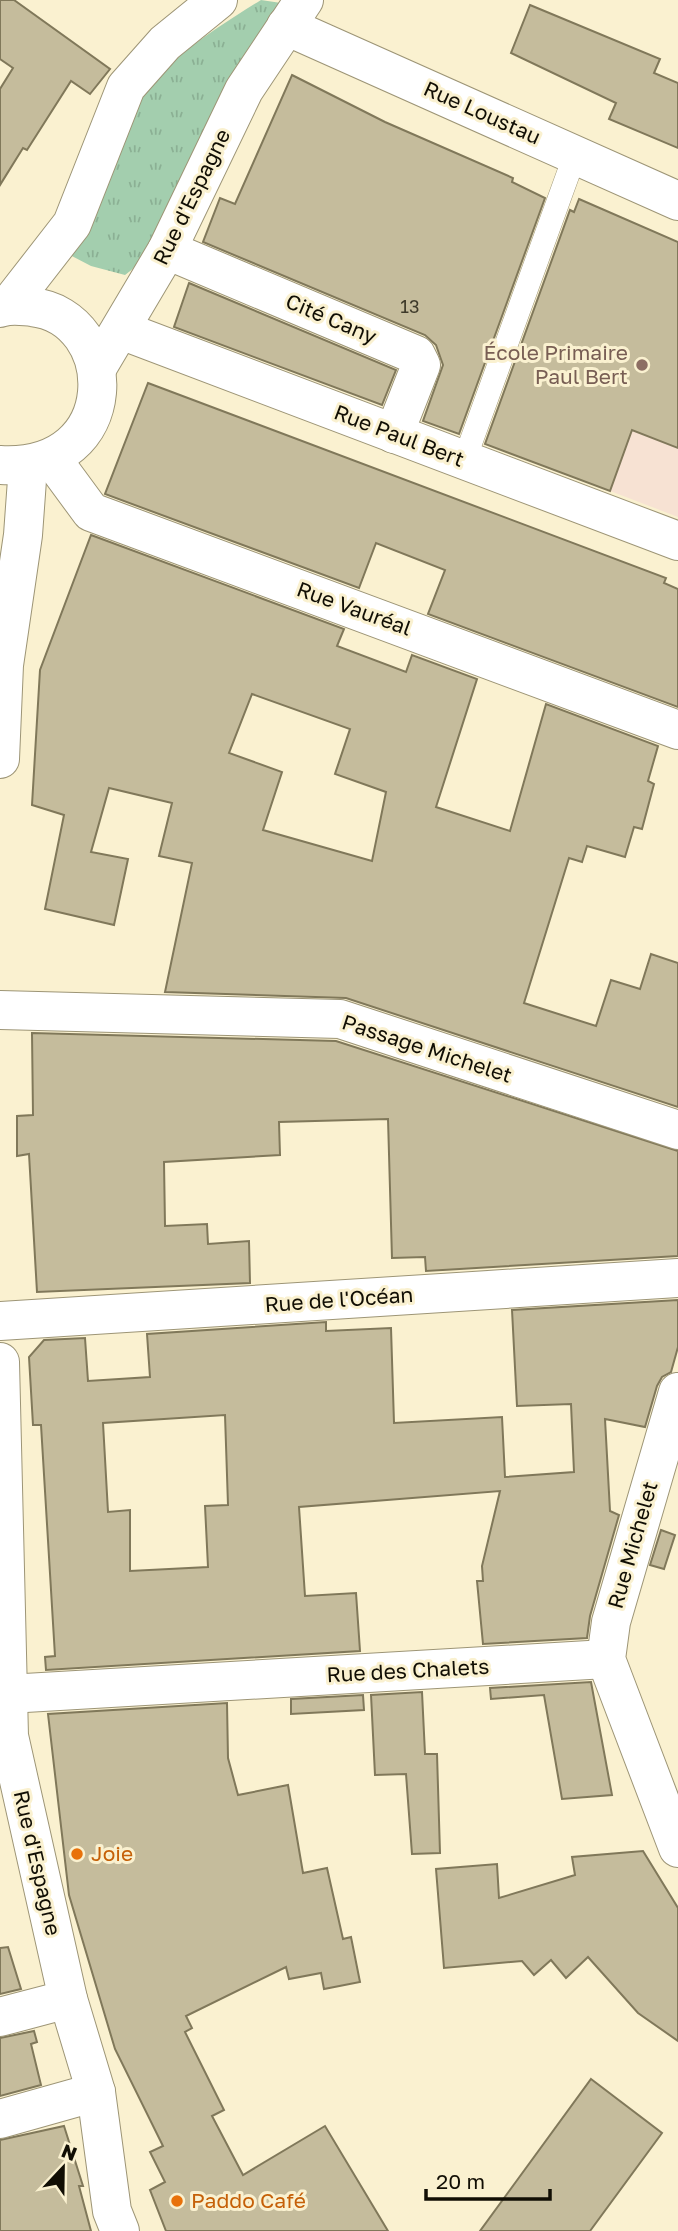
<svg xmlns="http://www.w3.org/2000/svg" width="678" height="2231" font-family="'Golos Text',sans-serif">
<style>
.education{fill:#f7e2d3}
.grass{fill:url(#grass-tufts)}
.building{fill:#c5bc9c;stroke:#80785a;stroke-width:2;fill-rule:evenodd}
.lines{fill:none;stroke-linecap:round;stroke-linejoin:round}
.lane-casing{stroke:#9d9576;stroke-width:24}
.street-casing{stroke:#9d9576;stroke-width:40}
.secondary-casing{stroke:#9d9576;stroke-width:40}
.lane{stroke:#fff;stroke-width:23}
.street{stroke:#fff;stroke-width:38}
.secondary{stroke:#fff;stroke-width:38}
.education-dot{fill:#8d6e63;stroke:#faf1d0;stroke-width:2.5}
.food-dot{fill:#e8710a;stroke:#faf1d0;stroke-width:2.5}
.labels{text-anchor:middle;stroke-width:6;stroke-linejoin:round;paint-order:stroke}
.number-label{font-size:18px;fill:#3e3a2a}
.street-label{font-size:21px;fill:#110e04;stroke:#faf1d0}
.education-label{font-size:21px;fill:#785e54;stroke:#faf1d0;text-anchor:end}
.food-label{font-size:21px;fill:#c56008;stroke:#faf1d0;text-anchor:start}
</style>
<defs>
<pattern id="grass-tufts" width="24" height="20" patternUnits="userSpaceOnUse" patternTransform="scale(1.75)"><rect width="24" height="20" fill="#a3ceae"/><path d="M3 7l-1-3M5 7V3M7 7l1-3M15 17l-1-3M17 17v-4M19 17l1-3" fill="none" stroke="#8bb094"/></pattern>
</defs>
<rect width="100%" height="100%" fill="#faf1d0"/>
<polygon class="education" points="655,232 678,242 678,517 566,474"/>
<path class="grass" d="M261 0 281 3C260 32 238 60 223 93 198 143 170 243 125 275L91 266 68 254C84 215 101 160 121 124 153 68 208 33 261 0Z"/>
<g class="building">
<polygon points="0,0 14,0 110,69 90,94 71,81 27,150 23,148 0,185 0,89 13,68 0,59"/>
<polygon points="530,5 660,59 654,73 678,83 678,148 609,119 616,103 511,53"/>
<polygon points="292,75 385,122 513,178 512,182 545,198 459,434 423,421 443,365 436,345 425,335 203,242 220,198 235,204"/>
<polygon points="579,199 678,242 678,448 632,430 610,491 485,444 570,210 574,212"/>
<polygon points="189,283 396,370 382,405 174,327"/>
<polygon points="148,383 666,578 664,583 678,589 678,707 428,614 445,570 376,543 359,588 105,494"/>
<path d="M91 535 344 629 337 646 406 672 412 655 477 679 436 807 510 831 546 704 658 746 648 781 654 784 642 829 634 827 625 857 587 846 582 862 569 858 524 1003 596 1026 611 980 640 989 651 954 678 963V1107L346 998 165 992 192 863 159 856 172 803 109 788 91 852 128 859 114 925 45 909 64 815 32 805 40 670ZM252 694 350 729 335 774 386 792 372 861 263 830 282 772 229 753Z"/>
<polygon points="32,1033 336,1041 678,1151 678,1256 426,1271 425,1257 392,1258 388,1119 279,1122 280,1155 164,1162 165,1226 207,1224 208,1244 249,1241 250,1283 37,1292 29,1154 17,1156 17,1116 33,1115"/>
<path d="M678 1300V1347L671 1372 662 1377 657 1386 645 1427 605 1419 610 1511 619 1515 590 1616 587 1638 483 1644 477 1581H483L482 1566 500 1491 299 1507 305 1596 356 1593 360 1651 46 1670 45 1657 55 1656 41 1425H33L29 1357 44 1340 85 1338 88 1381 150 1377 147 1334 326 1322V1331L391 1328 394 1423 502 1417 505 1477 574 1472 571 1404 517 1406 512 1310ZM225 1415 228 1505 205 1506 208 1567 130 1571V1510L108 1512 103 1423Z"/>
<polygon points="661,1530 675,1535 664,1569 650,1565"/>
<polygon points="591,1682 612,1795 562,1799 544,1695 491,1699 490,1688"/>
<polygon points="422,1692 425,1754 437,1754 440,1853 412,1854 406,1774 375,1775 371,1695"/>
<polygon points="363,1695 364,1710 291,1714 291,1699"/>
<polygon points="227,1703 228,1758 238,1795 288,1785 303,1873 327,1868 343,1939 351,1937 360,1982 324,1989 321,1973 289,1979 286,1967 186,2016 192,2028 185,2032 224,2110 212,2116 243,2175 325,2126 388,2231 166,2231 150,2190 165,2182 150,2152 163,2146 115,2049 69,1895 48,1714"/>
<polygon points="643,1851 678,1908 678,2041 638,2013 588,1957 566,1978 551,1960 534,1975 522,1961 444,1968 436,1869 497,1864 499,1898 575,1875 572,1857"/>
<polygon points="8,1947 21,1989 0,1994 0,1948"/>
<polygon points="34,2031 37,2042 31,2044 41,2085 0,2096 0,2038"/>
<polygon points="591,2079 662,2133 590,2231 480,2231"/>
<polygon points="64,2126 83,2186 79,2186 91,2231 0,2231 0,2140"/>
</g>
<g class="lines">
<defs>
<polyline id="lane" points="464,461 575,155"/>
<g id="street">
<polyline points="286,26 678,201"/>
<polyline points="167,250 416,355 421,365 394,434"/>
<polyline points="121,330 678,541"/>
<polyline points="52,459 91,512 678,730"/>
<polyline points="0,759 4,665 23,535 28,466"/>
<polyline points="0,1010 340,1019 678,1130"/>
<polyline points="0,1321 678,1278"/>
<polyline points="0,1362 9,1736 68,1999 96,2092 112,2211 120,2231"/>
<polyline points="678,1392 611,1622 606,1659 678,1848"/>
<polyline points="8,1694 606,1659"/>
<polyline points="0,2017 68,1999"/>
<polyline points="0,2119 96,2092"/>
</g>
<g id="secondary">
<polyline points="9,305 72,224 126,87 165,43 218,0"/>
<path d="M0 308C11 304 20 306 32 307 122 317 126 472 0 465"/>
<polyline points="97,368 167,250 244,90 304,0"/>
</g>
</defs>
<use href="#lane" class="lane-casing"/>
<use href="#street" class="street-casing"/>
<use href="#secondary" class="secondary-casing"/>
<use href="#lane" class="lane"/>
<use href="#street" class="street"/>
<use href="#secondary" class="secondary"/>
</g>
<circle class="education-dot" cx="642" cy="365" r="7"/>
<g class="food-dot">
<circle cx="77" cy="1854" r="7"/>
<circle cx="177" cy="2201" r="7"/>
</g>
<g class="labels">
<g class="number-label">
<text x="410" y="313">13</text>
</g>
<g class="street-label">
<text transform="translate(482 113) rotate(24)" y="7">Rue Loustau</text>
<text transform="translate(192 197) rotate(-64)" y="7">Rue d'Espagne</text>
<text transform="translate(331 319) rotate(23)" y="7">Cité Cany</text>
<text transform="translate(399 436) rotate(21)" y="7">Rue Paul Bert</text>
<text transform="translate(354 609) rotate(20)" y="7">Rue Vauréal</text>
<text transform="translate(427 1049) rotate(18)" y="7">Passage Michelet</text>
<text transform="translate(339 1300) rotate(-4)" y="7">Rue de l'Océan</text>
<text transform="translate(633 1545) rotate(-74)" y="7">Rue Michelet</text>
<text transform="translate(408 1671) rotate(-3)" y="7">Rue des Chalets</text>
<text transform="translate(37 1863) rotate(77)" y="7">Rue d'Espagne</text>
</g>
<g class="education-label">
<text x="628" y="360">École Primaire<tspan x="628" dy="24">Paul Bert</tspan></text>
</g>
<g class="food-label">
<text x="91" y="1861">Joie</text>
<text x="191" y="2208">Paddo Café</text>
</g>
</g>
<g transform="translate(63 2168) rotate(22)" stroke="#faf1d0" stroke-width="5" paint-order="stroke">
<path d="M0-5L12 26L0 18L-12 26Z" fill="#110e04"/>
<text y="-10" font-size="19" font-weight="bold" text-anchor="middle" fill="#110e04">N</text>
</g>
<path d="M426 2189v10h124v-10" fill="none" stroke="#110e04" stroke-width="3.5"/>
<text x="436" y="2189" font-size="21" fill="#110e04" stroke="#faf1d0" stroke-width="5" paint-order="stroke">20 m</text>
</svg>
